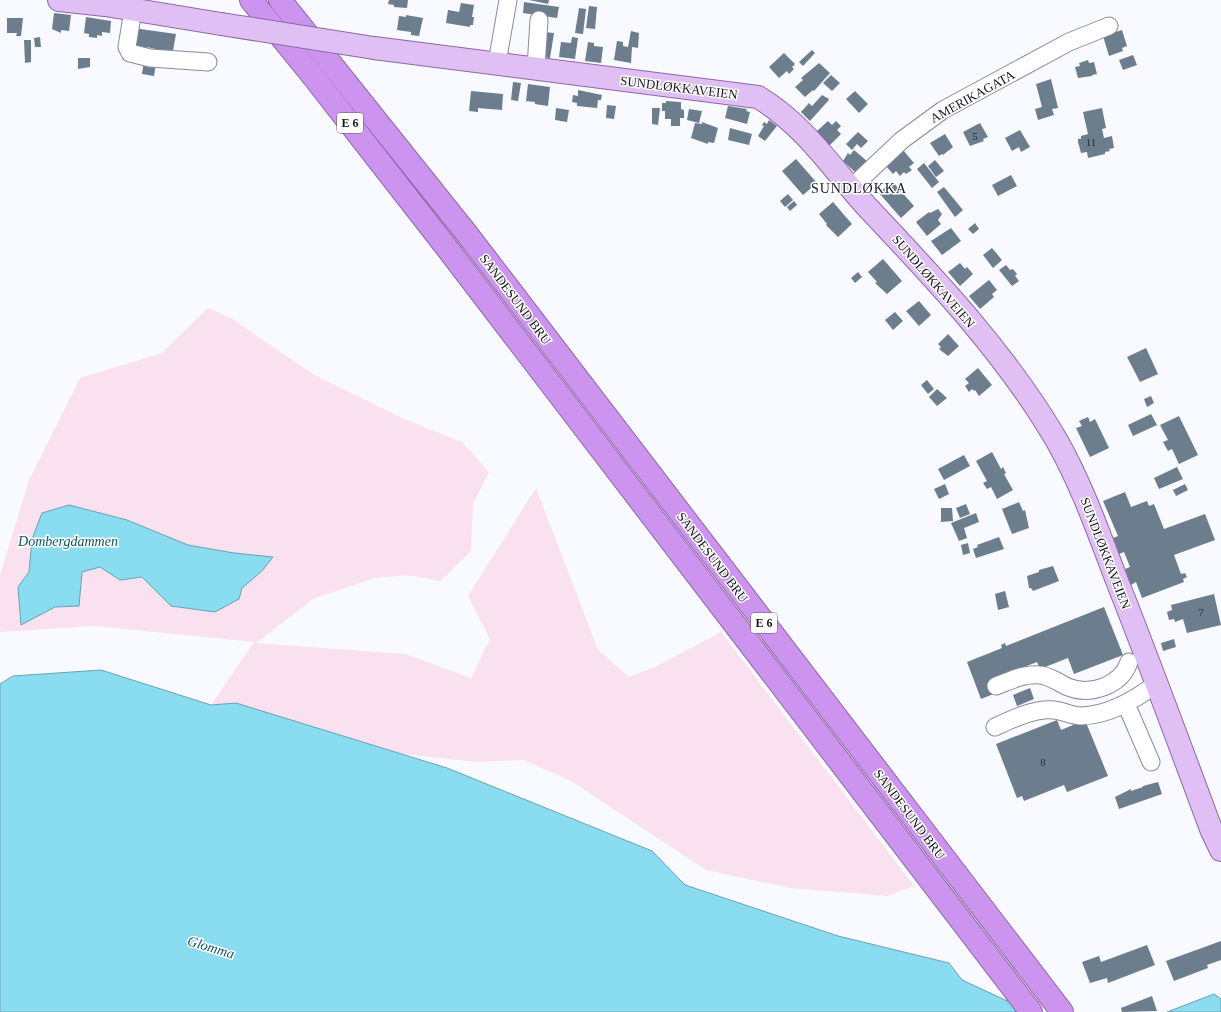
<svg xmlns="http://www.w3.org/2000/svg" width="1221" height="1012" font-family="Georgia,serif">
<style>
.green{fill:#fae1ef}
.water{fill:#8addf1;stroke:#67a2b2}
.building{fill:#6c7d8d}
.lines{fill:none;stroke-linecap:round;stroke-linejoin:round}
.minor-casing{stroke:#888ba0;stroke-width:19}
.major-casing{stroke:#8c68a6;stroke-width:24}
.highway-casing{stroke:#8c68a6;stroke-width:24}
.minor{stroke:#fff;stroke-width:17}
.major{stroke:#e0bff5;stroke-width:22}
.highway{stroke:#cc94ef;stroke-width:22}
.major-bridge-casing{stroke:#8c68a6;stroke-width:24;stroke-linecap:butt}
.major-bridge{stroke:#e0bff5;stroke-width:22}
.labels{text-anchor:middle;stroke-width:3;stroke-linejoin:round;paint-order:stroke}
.number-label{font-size:11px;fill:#2c303a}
.shield{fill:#fff;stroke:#5c5d62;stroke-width:1}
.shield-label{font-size:12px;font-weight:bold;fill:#16171f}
.street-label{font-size:13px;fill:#16171f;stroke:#fff}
.neighbourhood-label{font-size:14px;letter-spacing:1px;fill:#16171f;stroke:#fff}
.water-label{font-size:14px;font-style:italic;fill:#0b5563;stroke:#fff}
</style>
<rect width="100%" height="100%" fill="#f9faff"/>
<polygon class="green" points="208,308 231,318 316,376 406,420 462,442 489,472 473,504 471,551 440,581 408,575 375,578 313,599 256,643 405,654 471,678 490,639 468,596 536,488 598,650 629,677 659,665 721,632 914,886 888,896 790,888 706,870 571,781 524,760 476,762 402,754 237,703 211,705 254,642 94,626 0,632 0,575 29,480 80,378 162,353"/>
<g class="water">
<polygon points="69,505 127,520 188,545 234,553 273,557 262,571 242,588 239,599 215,612 171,606 142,577 120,580 100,567 82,572 79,606 55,607 21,625 18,587 29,572 32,539 42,513"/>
<polygon points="101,670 211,705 236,703 447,768 652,851 685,885 838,936 949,963 962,980 1031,1012 0,1012 0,684 13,676"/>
<polygon points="1214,994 1221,999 1221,1012 1167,1012"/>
</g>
<g class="building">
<polygon points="389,0 408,0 407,8 394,7 394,5 388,4"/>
<polygon points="529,0 549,0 548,4"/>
<polygon points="524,2 559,7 557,18 523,13"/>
<polygon points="461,3 474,5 472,17 474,17 473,25 470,25 470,27 446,23 448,10 459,12"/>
<polygon points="589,6 597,7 595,29 586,28"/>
<polygon points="579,8 586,9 583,34 575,33"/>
<polygon points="54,13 71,15 69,31 61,30 61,33 52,29"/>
<polygon points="406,15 423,18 419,36 411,35 411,32 397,30 399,16 406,17"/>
<polygon points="86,17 111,21 110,33 102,32 102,36 97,35 97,38 89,37 89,34 84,33"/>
<polygon points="7,18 23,18 21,36 16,36 17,33 7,33"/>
<polygon points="133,28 176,34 173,51 168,50 167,52 147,47 146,50 136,48 136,46 131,45"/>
<polygon points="1122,30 1127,46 1122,48 1123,51 1109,56 1103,36"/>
<polygon points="631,31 639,33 638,48 632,47 631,63 614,60 617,41 623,42 623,46 628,47"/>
<polygon points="544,32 554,33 550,58 541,57"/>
<polygon points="40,37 41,47 35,47 34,38"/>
<polygon points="572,37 578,38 575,59 559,57 561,42 571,43"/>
<polygon points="24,40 31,40 31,62 25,63"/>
<polygon points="588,42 594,43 594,46 603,47 601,63 585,61"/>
<polygon points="812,50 815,53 803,66 799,62"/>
<polygon points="784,53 795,64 792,67 794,69 789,74 787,71 779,78 769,67"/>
<polygon points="1133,55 1137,65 1123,70 1119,60"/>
<polygon points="78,58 90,58 90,67 78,69"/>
<polygon points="1088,60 1089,63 1094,62 1097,74 1092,75 1092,76 1078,78 1075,67 1080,66 1079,63"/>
<polygon points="144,61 156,63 154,76 142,74"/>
<polygon points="819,63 830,73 814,91 813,90 805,97 795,87 803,80 801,78"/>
<polygon points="831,75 840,83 832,91 823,83"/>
<polygon points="1051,79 1058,108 1052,109 1054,115 1038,120 1035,109 1042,107 1036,84"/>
<polygon points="513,82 521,83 518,101 511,100"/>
<polygon points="528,84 550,87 548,106 535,104 535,102 526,101"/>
<polygon points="578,90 602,95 601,100 598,100 597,108 577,106 577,103 572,102 573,95 578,96"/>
<polygon points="471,91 503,94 502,110 478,108 478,112 469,111"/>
<polygon points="855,91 868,104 859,113 846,99"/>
<polygon points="822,95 829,99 828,101 810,121 801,112 809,103 812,106"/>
<polygon points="666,101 681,102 681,109 684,110 684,118 680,118 680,126 671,126 671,119 665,119 665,111 662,111 662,103 666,103"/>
<polygon points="607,105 616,106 614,119 606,118"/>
<polygon points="728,106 747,109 746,111 750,112 747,124 725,118"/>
<polygon points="556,108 569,110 567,122 555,120"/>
<polygon points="652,108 660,108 658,125 652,124"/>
<polygon points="1102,108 1106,128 1102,129 1104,138 1112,136 1114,148 1109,149 1110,151 1105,152 1105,154 1088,158 1087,152 1081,153 1078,142 1078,139 1081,139 1081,136 1088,134 1083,112"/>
<polygon points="689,109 702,111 699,123 687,120"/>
<polygon points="769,120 777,126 765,141 758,136 764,126 762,125 764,122 767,124"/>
<polygon points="828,121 832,125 836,121 841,126 837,130 841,134 829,146 816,132"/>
<polygon points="702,122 718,128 714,143 708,142 708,144 691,138 695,123 702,124"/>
<polygon points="980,123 988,137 983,139 984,141 970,146 963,132"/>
<polygon points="730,128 752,134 749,145 728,140"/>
<polygon points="1020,130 1030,147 1021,152 1019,147 1012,151 1005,138"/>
<polygon points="858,132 868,141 861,148 857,144 852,150 846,144"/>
<polygon points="945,134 953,147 943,155 942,154 939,156 930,143"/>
<polygon points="854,150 867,161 856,173 843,161 848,153 850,155"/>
<polygon points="903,150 914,163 909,167 912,170 906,174 904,172 900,176 896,171 893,174 886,166"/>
<polygon points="796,159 817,183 803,195 782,171"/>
<polygon points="935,160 944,171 936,177 928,166"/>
<polygon points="924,163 939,182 932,188 917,169"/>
<polygon points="1011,175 1017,186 998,196 992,185"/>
<polygon points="892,181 914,206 901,218 879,193"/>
<polygon points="944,187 963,210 955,217 937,192"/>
<polygon points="788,194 793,200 785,207 780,201"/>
<polygon points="794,201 797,205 790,211 787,207"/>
<polygon points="833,202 852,224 838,237 826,225 827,224 819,214"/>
<polygon points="938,209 942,214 938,220 941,224 927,236 916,222 929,212 930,213"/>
<polygon points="975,223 979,229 973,234 968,229"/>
<polygon points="951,228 961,241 942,255 931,241"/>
<polygon points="992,248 1002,260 993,268 983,255"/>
<polygon points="883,259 902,281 887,294 875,283 877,282 868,272"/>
<polygon points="960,263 965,269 967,267 973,274 960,286 948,272"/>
<polygon points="1006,265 1010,270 1013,269 1017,274 1015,276 1019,281 1012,286 999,270"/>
<polygon points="858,272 862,277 855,283 851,278"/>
<polygon points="989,280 997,290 992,294 994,297 980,309 969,296"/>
<polygon points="919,301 931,315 919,326 906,311"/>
<polygon points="895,312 903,321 893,330 885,320"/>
<polygon points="948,334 959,346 948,356 939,349 941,347 938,344"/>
<polygon points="1146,348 1158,374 1140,382 1127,357"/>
<polygon points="978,368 992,385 979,396 975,390 974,391 972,389 969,392 965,386 969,383 965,379"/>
<polygon points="927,380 934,389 928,394 921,385"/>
<polygon points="937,389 947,398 937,406 929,397"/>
<polygon points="1151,396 1154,403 1147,407 1144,399"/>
<polygon points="1151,414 1157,425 1133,436 1128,425"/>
<polygon points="1179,416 1198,455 1179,464 1172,449 1168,451 1163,442 1168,440 1160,425"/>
<polygon points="1088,417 1090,422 1095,419 1109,448 1090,457 1076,428 1082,426 1079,421"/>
<polygon points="992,452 1001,469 1003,467 1006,473 1004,474 1013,490 997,499 991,487 987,489 983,483 987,481 976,461"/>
<polygon points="964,455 970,466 944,480 938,469"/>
<polygon points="1177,467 1183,479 1159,489 1154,478"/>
<polygon points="945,484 949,494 939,499 934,489"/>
<polygon points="1185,484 1188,490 1176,496 1173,490"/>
<polygon points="1125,492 1131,507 1147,501 1149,506 1154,504 1164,529 1205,514 1215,540 1174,555 1181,574 1185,573 1187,577 1183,579 1184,582 1142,598 1136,582 1131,585 1125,569 1130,567 1124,552 1119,554 1113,538 1118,536 1103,501"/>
<polygon points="1019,502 1023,511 1025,510 1029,528 1012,534 1002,509"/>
<polygon points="966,504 970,514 960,518 956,508"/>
<polygon points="941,508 952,508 953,521 941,522"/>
<polygon points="976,513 979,522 964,528 967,538 959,541 951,523"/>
<polygon points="999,537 1004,549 976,558 973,549 978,547 977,545"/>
<polygon points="968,543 970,553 963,555 961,545"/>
<polygon points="1053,566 1059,581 1033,591 1031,588 1029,588 1027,576 1039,572 1039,570"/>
<polygon points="1005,591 1009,607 998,610 995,594"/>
<polygon points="1214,594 1221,625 1187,633 1183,619 1175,622 1174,619 1169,620 1167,612 1172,610 1171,605"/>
<polygon points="1104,607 1123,655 1074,674 1068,658 1040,669 1037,662 991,680 996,693 981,699 967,662 1002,648 1001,645 1005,643 1006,646"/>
<polygon points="1174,639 1176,647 1163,651 1161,643"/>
<polygon points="1030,688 1034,699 1017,706 1013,695"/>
<polygon points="1057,720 1061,730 1085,720 1108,776 1067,792 1064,785 1024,801 1022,796 1017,798 996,744"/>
<polygon points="1158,782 1162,794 1119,809 1115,797 1131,789 1131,791 1143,787 1143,786"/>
<polygon points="1221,941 1221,960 1207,965 1208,968 1174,981 1166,961"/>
<polygon points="1147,945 1155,965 1108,983 1107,978 1090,983 1082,962 1099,956 1101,962"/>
<polygon points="1152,996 1157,1011 1122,1012 1121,1008"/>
</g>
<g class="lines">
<defs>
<g id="minor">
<polyline points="133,10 127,47 130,53 150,58 208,62"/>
<polyline points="497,63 508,0"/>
<polyline points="536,68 539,20"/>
<polyline points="851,188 902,140 943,110 1069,42 1109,26"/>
<path d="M996 686C1010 681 1024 673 1040 675 1050 676 1059 683 1068 687 1090 696 1121 686 1129 662"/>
<polyline points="1126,704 1151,762"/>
<path d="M995 727C1012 719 1035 708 1054 710 1063 711 1072 716 1081 716 1110 715 1135 700 1157 683"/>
</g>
<g id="major">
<polyline points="59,0 105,5 221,24"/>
<path d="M374 48 758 97C806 126 832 169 869 209 937 281 1007 355 1057 441 1083 487 1100 537 1119 586 1151 667 1181 748 1211 829L1221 850"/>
</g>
<g id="highway">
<polyline points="251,0 312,75 447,248 1031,1012"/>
<polyline points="280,0 467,234 1062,1012"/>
</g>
</defs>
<use href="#minor" class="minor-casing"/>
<use href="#major" class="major-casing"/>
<use href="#highway" class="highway-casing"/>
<use href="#minor" class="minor"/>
<use href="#major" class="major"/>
<use href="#highway" class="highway"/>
<defs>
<polyline id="major-bridge" points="221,24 374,48"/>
</defs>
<use href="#major-bridge" class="major-bridge-casing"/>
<use href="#major-bridge" class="major-bridge"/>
</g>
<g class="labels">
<g class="number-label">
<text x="975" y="140">5</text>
<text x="1091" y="146">11</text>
<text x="1201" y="616">7</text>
<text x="1043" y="766">8</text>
</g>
<g class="shield">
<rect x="337" y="113" width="26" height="20" rx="3"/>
<rect x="751" y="613" width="26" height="20" rx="3"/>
</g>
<g class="shield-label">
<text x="350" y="127">E 6</text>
<text x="764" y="627">E 6</text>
</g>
<g class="street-label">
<text transform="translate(679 87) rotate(7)" y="5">SUNDLØKKAVEIEN</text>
<text transform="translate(972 96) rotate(-29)" y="5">AMERIKAGATA</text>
<text transform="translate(934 281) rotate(49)" y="5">SUNDLØKKAVEIEN</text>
<text transform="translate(516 299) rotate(53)" y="5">SANDESUND BRU</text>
<text transform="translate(1106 553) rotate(69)" y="5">SUNDLØKKAVEIEN</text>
<text transform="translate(713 557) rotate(53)" y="5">SANDESUND BRU</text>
<text transform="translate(910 814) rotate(53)" y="5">SANDESUND BRU</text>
</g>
<g class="neighbourhood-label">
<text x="859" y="193">SUNDLØKKA</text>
</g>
<g class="water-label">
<text x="68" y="546">Dombergdammen</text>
<text transform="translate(211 947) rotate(17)" y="5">Glomma</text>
</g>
</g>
</svg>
